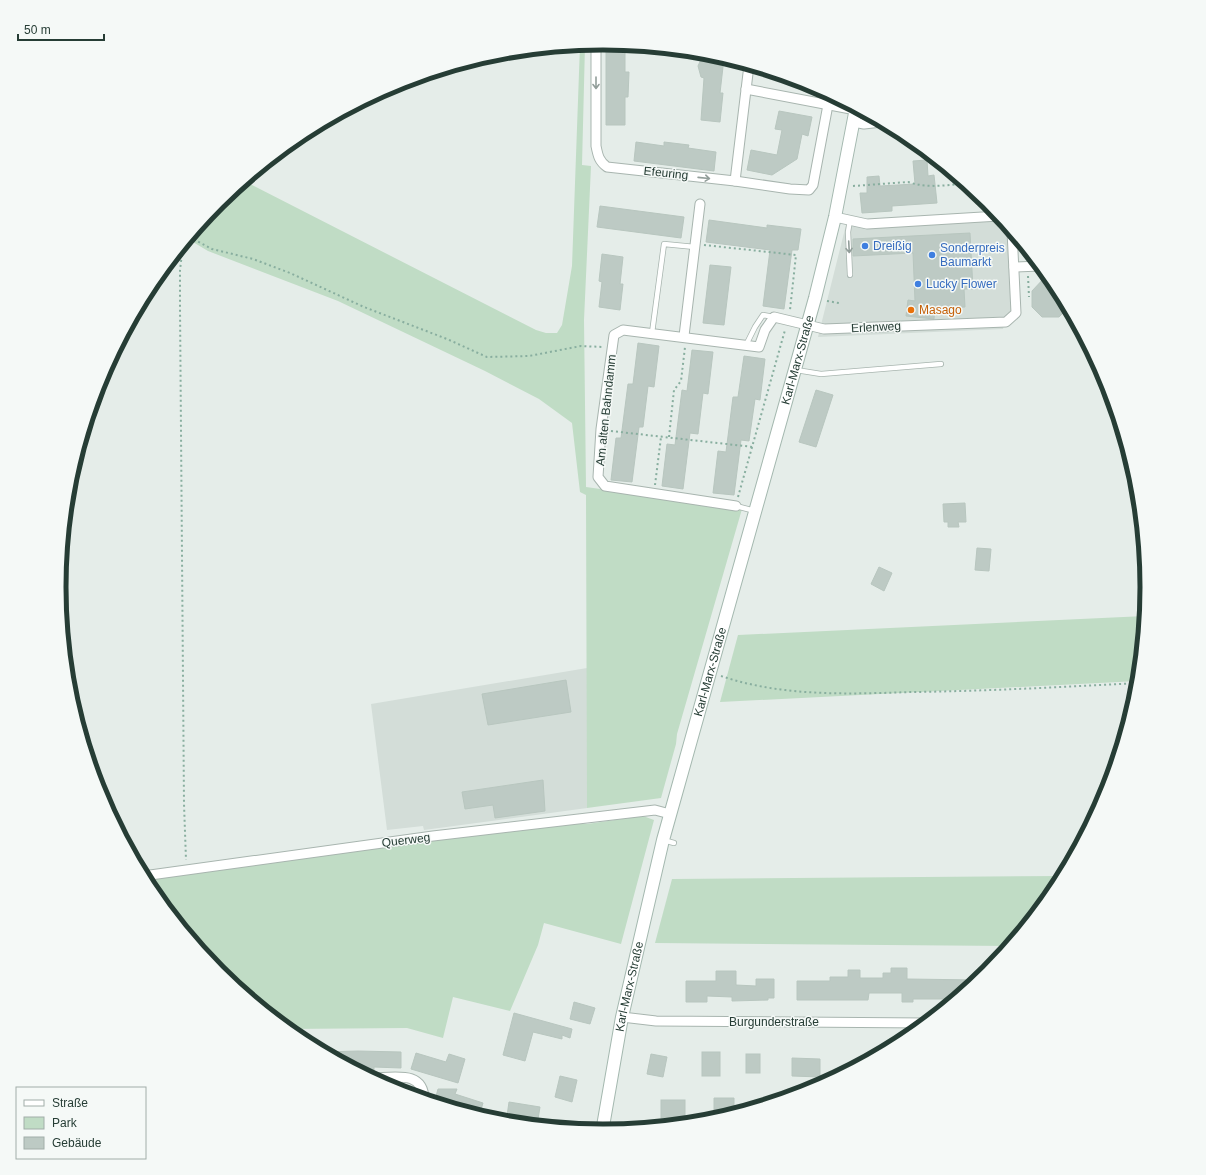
<svg xmlns="http://www.w3.org/2000/svg" width="1206" height="1175" font-family="Arial,sans-serif">
<style>
.built{fill:#d3ddd8}
.green{fill:#c0dcc5}
.building{fill:#bdcac4;stroke:#b8c6bf}
.lines{fill:none;stroke-linecap:round;stroke-linejoin:round}
.lane-casing{stroke:#a8b5af;stroke-width:6}
.street-casing{stroke:#a8b5af;stroke-width:11}
.secondary-casing{stroke:#a4b8af;stroke-width:14}
.path{stroke:#88ae9f;stroke-width:2;stroke-dasharray:2 3;stroke-linecap:butt}
.lane{stroke:#fff;stroke-width:4.5}
.street{stroke:#fff;stroke-width:9}
.secondary{stroke:#fff;stroke-width:12}
.oneway{stroke:#929e9a}
.shop-dot{fill:#3f7fe0;stroke:#f5f9f7;stroke-width:1.5}
.food-dot{fill:#e8710a;stroke:#f5f9f7;stroke-width:1.5}
.labels{text-anchor:middle;stroke-width:3;stroke-linejoin:round;paint-order:stroke}
.street-label{font-size:12px;fill:#263d35;stroke:#f5f9f7}
.shop-label{font-size:12px;fill:#366cbe;stroke:#f5f9f7;text-anchor:start}
.food-label{font-size:12px;fill:#c56008;stroke:#f5f9f7;text-anchor:start}
.rim{fill:none;stroke:#263d35;stroke-width:5}
</style>
<rect width="100%" height="100%" fill="#e5ede9"/>
<g class="built">
<polygon points="1000,218 1009,228 1013,313 1005,321 1003,329 818,337 847,221"/>
<polygon points="587,668 587,808 424,830 423,826 387,830 371,704"/>
</g>
<g class="green">
<polygon points="580,45 585,45 582,165 591,166 584,320 586,487 742,509 677,734 676,744 661,798 587,808 586,495 580,492 572,423 539,399 485,371 338,301 208,251 188,239 218,202 244,181 536,330 546,333 557,333 562,325 572,266"/>
<polygon points="1145,616 1138,681 720,702 738,635"/>
<polygon points="643,816 654,820 621,944 544,923 538,945 510,1011 453,997 443,1038 407,1028 286,1029 218,972 150,890 145,881 182,875 182,873 571,823 587,824"/>
<polygon points="1063,876 1056,890 1010,946 655,943 672,879"/>
</g>
<g class="building">
<polygon points="606,44 625,45 625,72 629,72 628,97 625,97 625,125 606,125"/>
<polygon points="707,53 724,58 720,93 723,93 720,122 701,120 704,78 701,77 698,66 703,55 707,55"/>
<polygon points="779,111 812,117 808,136 802,134 797,159 772,175 747,170 751,150 777,155 782,130 775,129"/>
<polygon points="636,142 664,146 664,142 689,145 688,148 716,152 714,171 634,161"/>
<polygon points="927,160 928,176 934,175 937,203 892,206 892,211 862,213 860,193 867,193 867,177 879,176 880,186 915,184 913,161"/>
<polygon points="600,206 684,217 681,238 597,227"/>
<polygon points="709,220 767,228 767,225 801,229 798,250 792,250 784,309 763,306 770,250 706,242"/>
<polygon points="970,233 973,289 964,289 965,307 935,308 934,319 906,316 908,300 915,301 913,253 853,256 853,239"/>
<polygon points="602,254 623,257 620,284 623,284 620,310 599,307 602,282 599,281"/>
<polygon points="710,265 731,267 724,325 703,323"/>
<polygon points="1047,275 1056,285 1068,308 1059,317 1042,317 1032,307 1032,291"/>
<polygon points="638,343 659,346 654,387 648,386 643,427 639,427 632,482 611,480 616,438 621,438 628,384 633,384"/>
<polygon points="692,350 713,352 708,394 703,393 698,434 690,433 683,489 662,486 667,444 675,445 682,390 687,391"/>
<polygon points="744,356 765,359 760,400 755,399 749,441 741,440 734,495 713,493 718,451 726,452 733,397 738,397"/>
<polygon points="816,390 833,395 816,447 799,442"/>
<polygon points="965,503 966,522 958,522 959,527 948,527 948,522 944,522 943,504"/>
<polygon points="977,548 991,549 989,571 975,570"/>
<polygon points="879,567 892,573 884,591 871,584"/>
<polygon points="566,680 571,712 488,725 482,694"/>
<polygon points="543,780 545,811 495,818 493,805 465,809 462,792"/>
<polygon points="891,968 907,968 907,979 978,980 956,999 913,999 913,1002 902,1002 902,993 869,993 868,1000 797,1000 797,981 830,981 830,977 848,977 848,970 860,970 860,978 883,978 883,973 891,973"/>
<polygon points="716,971 736,971 736,985 756,986 756,979 774,979 774,998 768,998 768,1000 732,1001 732,997 707,996 707,1002 686,1002 686,981 716,981"/>
<polygon points="574,1002 595,1008 590,1024 570,1019"/>
<polygon points="514,1013 572,1029 570,1038 562,1035 562,1039 533,1032 525,1061 503,1055"/>
<polygon points="358,1051 401,1052 401,1068 374,1067 374,1071 357,1071 322,1052"/>
<rect x="702" y="1052" width="18" height="24"/>
<polygon points="416,1053 446,1062 449,1054 465,1059 458,1083 411,1069"/>
<polygon points="651,1054 667,1057 663,1077 647,1074"/>
<rect x="746" y="1054" width="14" height="19"/>
<polygon points="792,1058 820,1059 820,1077 792,1076"/>
<polygon points="560,1076 577,1080 572,1102 555,1097"/>
<polygon points="438,1089 457,1089 455,1094 483,1103 479,1116 463,1111 464,1109 435,1100"/>
<polygon points="714,1098 734,1098 734,1114 714,1116"/>
<rect x="661" y="1100" width="24" height="18"/>
<polygon points="509,1102 540,1107 537,1125 524,1124 525,1119 507,1116"/>
</g>
<g class="lines">
<defs>
<g id="lane">
<polyline points="850,220 848,232 850,275"/>
<polyline points="652,333 664,244 695,247"/>
<polyline points="746,345 755,327 763,315 774,317"/>
<polyline points="796,370 821,374 941,364"/>
<polyline points="736,506 755,511"/>
<polyline points="663,840 674,843"/>
</g>
<g id="street">
<path d="M596 44V146C598 156 599 161 607 167L735 181 749 65"/>
<polyline points="746,89 856,110"/>
<polyline points="853,122 864,124 882,122"/>
<polyline points="735,181 790,189 809,190 813,185 830,94"/>
<polyline points="835,217 867,224 999,216"/>
<polyline points="1014,267 1040,266"/>
<polyline points="684,336 700,204"/>
<polyline points="736,506 605,486 598,477 601,429 614,335 623,330 759,347 765,330 774,317 824,329 1006,322 1016,313 1012,231"/>
<polyline points="143,876 433,836 655,810 670,814"/>
<polyline points="622,1017 656,1021 926,1023"/>
<path d="M370 1078C393 1078 424 1069 424 1100"/>
</g>
<g id="secondary">
<path id="s1" d="M602 1132 622 1017 663 840 815 298 835 217 856 108"/>
</g>
</defs>
<use href="#lane" class="lane-casing"/>
<use href="#street" class="street-casing"/>
<use href="#secondary" class="secondary-casing"/>
<g class="path">
<path d="M853 186 908 182C927 188 945 186 964 183"/>
<polyline points="191,235 195,240 212,249 253,259 290,273 364,307 447,339 487,357 529,356 581,346 603,347"/>
<polyline points="183,245 180,270 180,307 184,804 186,860"/>
<polyline points="704,245 796,255 790,310"/>
<polyline points="1027,250 1028,257"/>
<polyline points="1028,276 1029,297"/>
<polyline points="827,301 839,303"/>
<polyline points="611,431 753,447"/>
<polyline points="669,437 674,390 681,381 685,347"/>
<polyline points="655,485 661,437"/>
<polyline points="738,497 785,330"/>
<path d="M721 676C783 697 849 694 913 692 988 691 1063 687 1138 683"/>
</g>
<use href="#lane" class="lane"/>
<use href="#street" class="street"/>
<use href="#secondary" class="secondary"/>
</g>
<defs><path id="oneway-shaft" d="M-6 0H5M1.5-3L5.5 0L1.5 3" fill="none" stroke-width="1.6" stroke-linecap="round" stroke-linejoin="round"/></defs>
<g class="oneway">
<use href="#oneway-shaft" transform="translate(596 83) rotate(90)"/>
<use href="#oneway-shaft" transform="translate(704 178) rotate(6)"/>
<use href="#oneway-shaft" transform="translate(849 247) rotate(87)"/>
</g>
<g class="shop-dot">
<circle cx="865" cy="246" r="4"/>
<circle cx="932" cy="255" r="4"/>
<circle cx="918" cy="284" r="4"/>
</g>
<circle class="food-dot" cx="911" cy="310" r="4"/>
<g class="labels">
<g class="street-label">
<text transform="translate(666 173) rotate(6)" y="4">Efeuring</text>
<text transform="translate(876 327) rotate(-3)" y="4">Erlenweg</text>
<text dy="4" stroke="none"><textPath href="#s1" startOffset="797">Karl-Marx-Straße</textPath></text>
<text transform="translate(606 410) rotate(-84)" y="4">Am alten Bahndamm</text>
<text dy="4" stroke="none"><textPath href="#s1" startOffset="473">Karl-Marx-Straße</textPath></text>
<text transform="translate(406 840) rotate(-7)" y="4">Querweg</text>
<text dy="4" stroke="none"><textPath href="#s1" startOffset="148">Karl-Marx-Straße</textPath></text>
<text x="774" y="1026">Burgunderstraße</text>
</g>
<g class="shop-label">
<text x="873" y="250">Dreißig</text>
<text x="940" y="252">Sonderpreis<tspan x="940" dy="14">Baumarkt</tspan></text>
<text x="926" y="288">Lucky Flower</text>
</g>
<g class="food-label">
<text x="919" y="314">Masago</text>
</g>
</g>
<path d="M0 0H1206V1175H0ZM66 587a537 537 0 1 1 1074 0a537 537 0 1 1-1074 0Z" fill="#f5f9f7" fill-rule="evenodd"/>
<path class="rim" d="M66 587a537 537 0 1 1 1074 0a537 537 0 1 1-1074 0Z"/>
<rect x="16" y="1087" width="130" height="72" fill="#f5f9f7" stroke="#a2aea9"/>
<rect x="24" y="1100" width="20" height="6" fill="#ffffff" stroke="#a2aea9"/>
<text x="52" y="1107" font-size="12" fill="#263d35">Straße</text>
<rect x="24" y="1117" width="20" height="12" fill="#c0dcc5" stroke="#a2aea9"/>
<text x="52" y="1127" font-size="12" fill="#263d35">Park</text>
<rect x="24" y="1137" width="20" height="12" fill="#bdcac4" stroke="#a2aea9"/>
<text x="52" y="1147" font-size="12" fill="#263d35">Gebäude</text>
<path d="M18 34v6h86v-6" fill="none" stroke="#263d35" stroke-width="2"/>
<text x="24" y="34" font-size="12" fill="#263d35" stroke="#f5f9f7" stroke-width="3" paint-order="stroke">50 m</text>
</svg>
